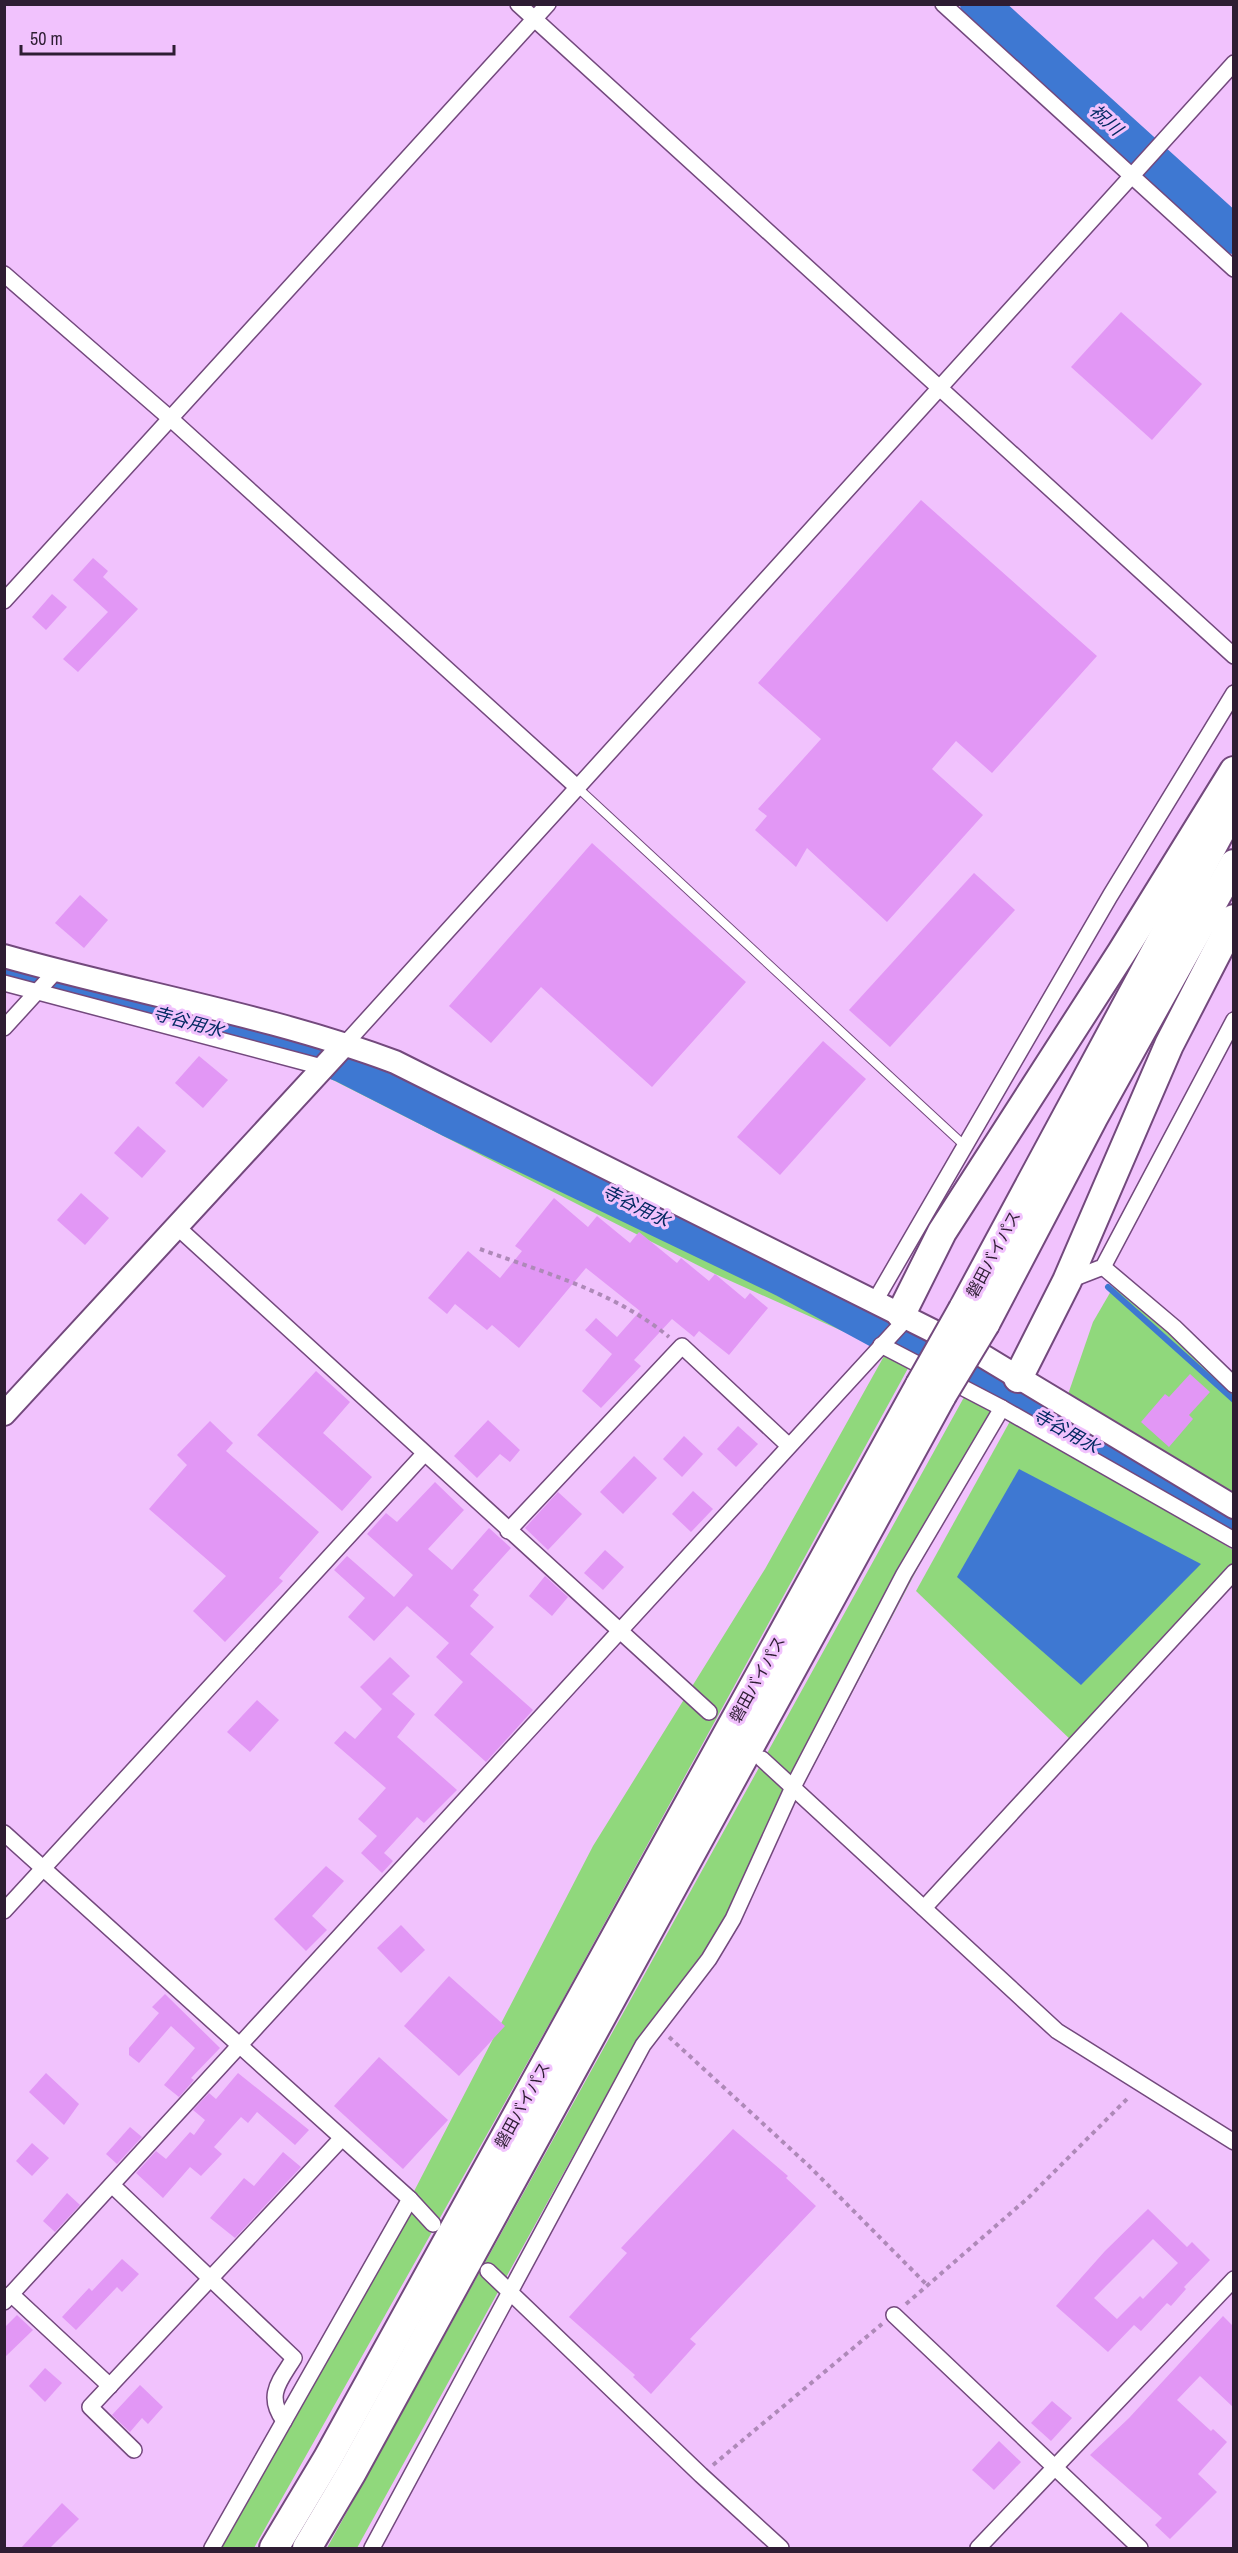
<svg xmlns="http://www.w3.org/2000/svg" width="1238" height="2553" font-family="'Archivo Narrow','Noto Sans JP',sans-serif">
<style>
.green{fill:#90d87c}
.water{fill:#3e78d2}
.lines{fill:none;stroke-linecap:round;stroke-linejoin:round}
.stream{stroke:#3e78d2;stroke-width:6}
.river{stroke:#3e78d2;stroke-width:38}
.building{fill:#e297f5;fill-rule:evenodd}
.lane-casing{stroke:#73497d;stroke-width:10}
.street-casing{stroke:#73497d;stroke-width:18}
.secondary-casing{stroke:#73497d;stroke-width:26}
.highway-casing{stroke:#73497d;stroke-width:32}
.path{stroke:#ae89b8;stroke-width:4;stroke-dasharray:4.5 4.5;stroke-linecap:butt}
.lane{stroke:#fff;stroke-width:8}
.street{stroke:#fff;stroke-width:15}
.secondary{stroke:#fff;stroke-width:22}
.highway{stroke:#fff;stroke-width:28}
.highway-bridge-casing{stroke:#73497d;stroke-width:32;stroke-linecap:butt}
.highway-bridge{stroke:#fff;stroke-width:28}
.labels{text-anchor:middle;stroke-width:6;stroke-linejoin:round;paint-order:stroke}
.street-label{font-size:16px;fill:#2e1d33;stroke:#f1c2fd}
.water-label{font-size:18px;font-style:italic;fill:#032962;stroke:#f1c2fd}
</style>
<rect width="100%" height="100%" fill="#f1c2fd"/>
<g class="green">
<polygon points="4,956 345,1044 875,1301 860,1339 715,1274 317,1072 5,983"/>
<polygon points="1118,1279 1233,1385 1233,1497 1064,1406 1093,1322"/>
<polygon points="888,1349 912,1361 557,2010 254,2548 212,2548 410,2199 593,1846 765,1569"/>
<polygon points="968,1390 1002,1408 733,1919 682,1995 623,2065 357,2548 327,2548"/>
<polygon points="1014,1414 1233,1550 1233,1572 1075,1744 916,1591"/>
</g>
<polygon class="water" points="1019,1469 1201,1564 1081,1685 957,1577"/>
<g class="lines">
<polyline class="stream" points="1108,1287 1234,1400"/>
<g class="river">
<polyline points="979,4 1234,235"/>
<polyline points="4,972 315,1053 344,1064 450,1118 784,1278 1234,1522"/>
</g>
</g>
<g class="building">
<polygon points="1121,312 1202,384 1152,440 1071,367"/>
<polygon points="921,500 1097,656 992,773 956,741 932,769 983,815 887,922 807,848 796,867 755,830 767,816 758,809 821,739 758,683"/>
<polygon points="93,558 108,571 103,577 138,609 78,672 63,659 108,612 73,580"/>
<polygon points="52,594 67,607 46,630 32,617"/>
<polygon points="592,843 746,982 652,1087 541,987 491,1043 449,1006"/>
<polygon points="974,873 1015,910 890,1047 849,1010"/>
<polygon points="80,895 108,920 84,948 55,923"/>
<polygon points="823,1041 866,1079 780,1175 737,1137"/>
<polygon points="199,1056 228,1080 203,1108 175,1083"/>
<polygon points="138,1126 166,1151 142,1178 114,1153"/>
<polygon points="81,1193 109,1218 85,1245 57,1220"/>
<polygon points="554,1198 588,1227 597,1216 630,1243 639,1232 677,1263 681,1258 709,1281 715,1274 745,1299 750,1293 768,1308 729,1355 699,1331 694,1337 672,1319 634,1360 641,1366 601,1408 582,1391 612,1354 585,1330 596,1318 617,1337 640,1311 586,1268 519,1348 492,1325 487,1330 455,1304 447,1314 428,1298 468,1251 500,1278 522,1251 515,1246"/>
<polygon points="316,1371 350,1402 323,1433 372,1477 342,1511 257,1435"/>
<polygon points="1190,1374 1210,1392 1189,1415 1193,1419 1169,1447 1141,1422 1165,1394 1169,1397"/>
<polygon points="488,1420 520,1450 510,1462 500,1454 477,1478 454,1456"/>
<polygon points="210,1421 233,1443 226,1451 319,1532 279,1578 283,1581 225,1642 193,1611 226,1576 149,1509 187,1465 177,1455"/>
<polygon points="738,1426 758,1444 736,1467 717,1449"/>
<polygon points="684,1436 703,1454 682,1477 663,1459"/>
<polygon points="634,1456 657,1478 623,1514 600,1492"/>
<polygon points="435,1482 464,1510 428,1549 452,1570 489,1528 511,1548 473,1590 479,1595 470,1606 494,1627 470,1654 533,1710 486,1762 434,1715 463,1682 436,1657 449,1643 407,1606 374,1641 348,1617 365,1598 334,1570 347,1556 394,1597 413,1575 367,1534 386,1513 397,1522"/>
<polygon points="693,1491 713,1509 691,1532 672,1514"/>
<polygon points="558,1492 582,1514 548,1550 525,1528"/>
<polygon points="605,1550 624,1567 603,1590 584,1573"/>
<polygon points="545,1576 568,1597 552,1616 529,1596"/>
<polygon points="390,1657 410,1676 392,1694 415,1714 397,1737 457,1790 424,1823 417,1817 384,1853 393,1861 382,1873 361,1853 377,1836 358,1819 386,1788 334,1743 345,1731 355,1739 382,1709 360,1687"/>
<polygon points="257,1700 279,1720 250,1752 227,1732"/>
<polygon points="326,1866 344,1881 312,1916 327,1930 306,1951 274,1919"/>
<polygon points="401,1925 425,1950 401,1973 377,1948"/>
<polygon points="449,1976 505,2026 459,2076 404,2026"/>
<polygon points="165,1994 220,2048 191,2078 194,2080 179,2097 164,2085 195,2048 171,2026 139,2063 129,2055 129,2048 159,2013 152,2007"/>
<polygon points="379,2057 448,2120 403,2169 334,2106"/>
<polygon points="46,2073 79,2104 64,2125 29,2092"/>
<polygon points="238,2073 309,2130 295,2145 257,2112 248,2123 241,2117 214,2147 222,2154 201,2176 190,2167 163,2198 136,2173 156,2151 166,2159 190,2132 194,2135 205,2120 193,2110 209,2093 216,2099"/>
<polygon points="130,2127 142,2137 117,2164 106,2154"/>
<polygon points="733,2129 788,2176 786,2178 816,2206 690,2339 696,2344 651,2394 633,2377 635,2375 569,2317 627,2253 621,2248"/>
<polygon points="32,2143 49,2158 32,2176 16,2161"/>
<polygon points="283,2152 301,2167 235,2238 210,2218 244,2178 254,2186"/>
<polygon points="67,2193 80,2205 55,2232 43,2221"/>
<path d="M1148 2209 1187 2247 1192 2242 1210 2260 1184 2287 1186 2289 1171 2306 1167 2303 1141 2331 1134 2325 1108 2352 1056 2306 1105 2251ZM1153 2239 1178 2263 1143 2299 1140 2296 1117 2319 1094 2298Z"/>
<polygon points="122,2259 139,2274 122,2292 117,2287 76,2330 62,2317 89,2288 92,2291"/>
<polygon points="17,2315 33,2330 4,2358 4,2328"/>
<polygon points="1223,2316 1233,2326 1233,2407 1200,2376 1177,2400 1211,2431 1213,2429 1227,2442 1198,2474 1217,2492 1170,2539 1155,2525 1162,2518 1090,2455 1129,2418"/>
<polygon points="45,2368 62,2383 45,2402 29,2386"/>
<polygon points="140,2385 163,2407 148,2424 142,2418 130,2432 112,2415"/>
<polygon points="1052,2401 1072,2418 1051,2441 1031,2423"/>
<polygon points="999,2441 1021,2462 994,2490 972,2470"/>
<polygon points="62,2503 79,2519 50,2548 21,2548"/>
</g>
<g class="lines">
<defs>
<polyline id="lane" points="578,788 965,1146"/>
<g id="street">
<polyline points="518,4 1234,656"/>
<polyline points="943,4 1234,269"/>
<polyline points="4,274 172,420 578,788"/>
<polyline points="4,601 548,4"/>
<polyline points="4,983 322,1067"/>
<polyline points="4,1028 56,971"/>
<polyline points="345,1044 1234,63"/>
<polyline points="176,1226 709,1712"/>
<polyline points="1103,1267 1174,1327 1234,1385"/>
<polyline points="1067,1281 1103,1267 1234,1020"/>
<polyline points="875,1301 1110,896 1234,693"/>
<polyline points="881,1345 1002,1408 1234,1540"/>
<polyline points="508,1531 682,1346 788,1445"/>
<polyline points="762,1759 1057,2031 1234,2142"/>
<polyline points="4,1833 410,2199 433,2224"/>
<polyline points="924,1908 1234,1572"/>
<polyline points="4,1911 424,1454"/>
<path d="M112 2185 294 2358C280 2381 265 2395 284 2421"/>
<polyline points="488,2271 701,2475 781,2548"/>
<polyline points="11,2294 110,2386"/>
<polyline points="4,2302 907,1318"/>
<polyline points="894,2315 1140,2548"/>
<polyline points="134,2450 90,2407 342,2138"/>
<polyline points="212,2548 410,2199"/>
<polyline points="372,2548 643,2045 709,1959 733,1919 793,1787 904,1574 1002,1408"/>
<polyline points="978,2548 1234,2279"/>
</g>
<g id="secondary">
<path d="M4 956C134 993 269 1015 395 1062L983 1356 1234 1507"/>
<polyline points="4,1414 345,1044"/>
</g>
<g id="highway">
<polyline points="963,1309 1234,806"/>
<polyline points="901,1314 942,1232 1122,952 1234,771"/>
<polyline points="985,1324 1093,1118 1234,864"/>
<polyline points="1018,1378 1067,1281 1169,1045 1234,919"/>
<polyline points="274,2548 328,2458 920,1385"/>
<polyline points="307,2548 352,2472 942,1395"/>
</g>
</defs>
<use href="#lane" class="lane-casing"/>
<use href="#street" class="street-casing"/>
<use href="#secondary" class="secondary-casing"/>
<use href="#highway" class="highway-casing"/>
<g class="path">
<path d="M480 1249C545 1273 615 1292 669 1337"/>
<polyline points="669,2037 809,2166 928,2286"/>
<polyline points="906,2304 1028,2198 1129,2097"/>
<polyline points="713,2465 882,2324"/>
</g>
<use href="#lane" class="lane"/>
<use href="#street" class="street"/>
<use href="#secondary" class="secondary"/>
<use href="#highway" class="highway"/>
<defs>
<g id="highway-bridge">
<polyline points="920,1385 963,1309"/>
<polyline points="942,1395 985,1324"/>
</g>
</defs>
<use href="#highway-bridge" class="highway-bridge-casing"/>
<use href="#highway-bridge" class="highway-bridge"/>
</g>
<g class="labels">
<g class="street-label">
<text transform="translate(993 1254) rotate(-62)" y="6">磐田バイパス</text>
<text transform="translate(757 1679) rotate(-61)" y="6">磐田バイパス</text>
<text transform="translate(522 2105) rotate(-61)" y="6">磐田バイパス</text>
</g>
<g class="water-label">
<text transform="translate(1106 120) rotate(42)" y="6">祝川</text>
<text transform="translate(188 1022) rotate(15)" y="6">寺谷用水</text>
<text transform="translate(636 1206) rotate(26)" y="6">寺谷用水</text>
<text transform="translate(1066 1431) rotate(29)" y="6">寺谷用水</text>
</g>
</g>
<rect width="1238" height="2553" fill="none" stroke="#2e1d33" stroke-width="12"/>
<path d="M21 45v9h153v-9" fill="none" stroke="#2e1d33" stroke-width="3"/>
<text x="30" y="45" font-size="18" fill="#2e1d33" stroke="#f1c2fd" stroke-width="4.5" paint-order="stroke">50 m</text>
</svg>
